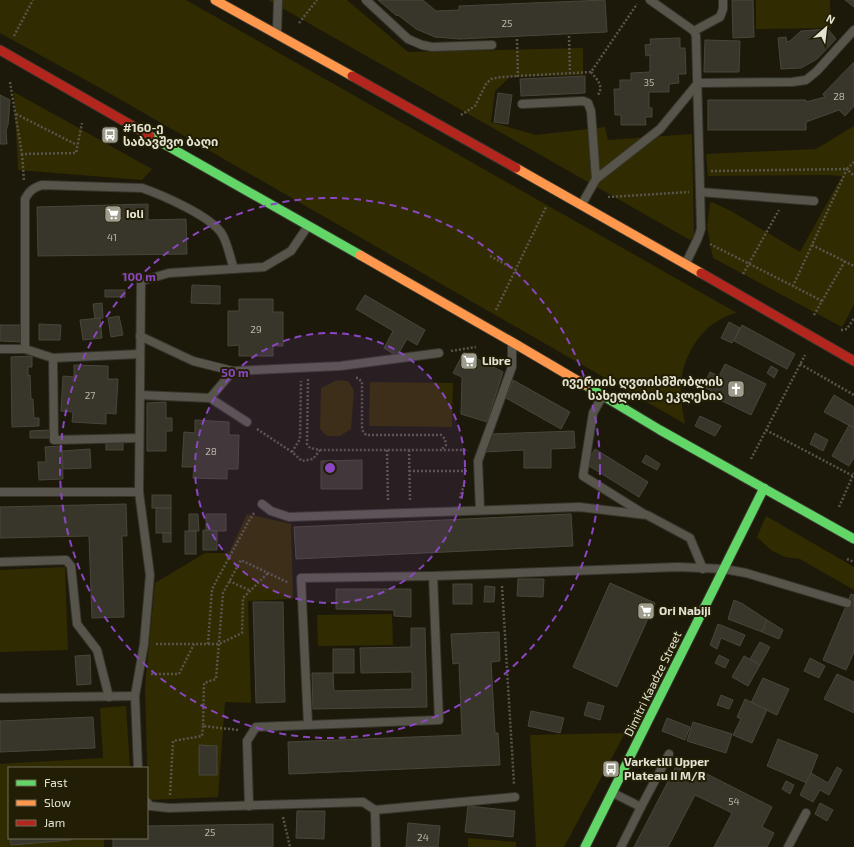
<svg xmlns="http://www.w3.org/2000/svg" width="854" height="847" font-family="'Exo 2','Noto Sans Georgian',sans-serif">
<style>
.green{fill:#312b01}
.building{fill:#38362a;stroke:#48463a}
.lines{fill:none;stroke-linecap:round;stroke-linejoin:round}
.lane-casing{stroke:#36352c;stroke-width:10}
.fast-casing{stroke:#36352c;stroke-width:11}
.slow-casing{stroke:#36352c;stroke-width:11}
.jam-casing{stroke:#36352c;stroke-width:11}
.path{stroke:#58554c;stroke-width:2.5;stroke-dasharray:2 2;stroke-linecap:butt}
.lane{stroke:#57554b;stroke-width:8}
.fast{stroke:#63d668;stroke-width:9}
.slow{stroke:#ff974d;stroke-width:9}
.jam{stroke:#b3261e;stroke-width:9}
.ring{fill:none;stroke:#8b47c2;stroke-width:2;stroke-dasharray:7 5}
.labels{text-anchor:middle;stroke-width:4;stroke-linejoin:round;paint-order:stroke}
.number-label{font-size:10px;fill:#b9b8a9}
.poi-label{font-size:12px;font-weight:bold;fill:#e4e3d3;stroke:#221e05;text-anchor:start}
.street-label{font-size:12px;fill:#e4e3d3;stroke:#221e05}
.centre{fill:#8b47c2;stroke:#221e05;stroke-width:2}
.ring-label{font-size:12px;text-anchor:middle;font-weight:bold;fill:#8b47c2;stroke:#221e05;stroke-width:4;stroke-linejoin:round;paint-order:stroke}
</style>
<rect width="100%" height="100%" fill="#1c190b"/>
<g class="green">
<path d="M0 0H186L737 313C708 319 688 346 682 375 679 391 682 408 685 424L102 89 0 33Z"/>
<polygon points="268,0 347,0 408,52 583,48 583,75 510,77 495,91 491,122 536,135 605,127 608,140 692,134 694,236 690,240"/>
<polygon points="756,0 830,0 831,28 756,29"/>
<polygon points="14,92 152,169 142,180 18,170"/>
<polygon points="854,126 854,305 842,327 713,258 707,227 710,203 712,202 731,211 800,252 842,176 827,175 708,176 706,154 816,149"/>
<polygon points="337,380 348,381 354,390 351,429 340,436 327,436 320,429 321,388"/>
<polygon points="370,382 453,383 452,427 369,426"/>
<polygon points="247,514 291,524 293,599 248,601 251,703 225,702 218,797 148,800 145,686 155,583 205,553 229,553"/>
<polygon points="766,516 854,567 854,590 800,559 785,557 772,551 757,537"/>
<polygon points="65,567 68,650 0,652 0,570"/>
<polygon points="392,614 393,645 318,646 317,615"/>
<polygon points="126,706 130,768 9,768 9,838 104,838 104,847 0,847 0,764 103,758 100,708"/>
<polygon points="625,733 564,847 536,847 530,735"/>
<polygon points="468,838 516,842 516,847 468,847"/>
</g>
<g class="building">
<polygon points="378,0 423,0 436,11 459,10 459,6 605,0 607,32 460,39 435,37 416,29 398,15 397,16"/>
<polygon points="732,0 753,0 754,37 733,38"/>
<polygon points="845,0 854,0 854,7"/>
<polygon points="828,29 836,39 817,59 801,68 781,69 778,38 786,37 787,42 790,41 801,31"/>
<polygon points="680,38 680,48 685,48 686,74 678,74 679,83 669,84 669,92 649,92 649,108 652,108 652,117 645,117 646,125 621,125 621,115 615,115 614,89 620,89 620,80 631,80 631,73 650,72 650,55 646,56 645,45 651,44 650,39"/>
<polygon points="705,40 740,41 739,72 704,72"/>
<polygon points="854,62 854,106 845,116 839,110 806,122 806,130 708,130 708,100 806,100 806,102 825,97 823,94"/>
<polygon points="585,76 585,93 521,96 520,79"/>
<polygon points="498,93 512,95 508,124 494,122"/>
<polygon points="0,95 10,100 8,125 6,130 7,144 0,144"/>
<polygon points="148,204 148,220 186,219 187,254 38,256 37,207"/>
<polygon points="192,285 220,286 220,304 191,303"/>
<rect x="105" y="290" width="20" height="7"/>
<polygon points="365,295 425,330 417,345 407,339 397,356 384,348 393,331 356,309"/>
<polygon points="239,299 273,299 273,312 283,312 283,346 273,346 273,356 239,356 239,345 228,346 228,311 239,311"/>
<polygon points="102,303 103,318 95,319 93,304"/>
<polygon points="119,316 123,335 111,337 108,318"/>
<polygon points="100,318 102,338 83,340 80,320"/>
<polygon points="729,322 740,328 732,343 721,338"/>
<polygon points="39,324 61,325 60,340 39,340"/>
<polygon points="0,325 23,325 23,342 0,341"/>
<polygon points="742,325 795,354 787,369 734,341"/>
<polygon points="464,352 503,372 487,422 461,414 462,377 453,373"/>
<polygon points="32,356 32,367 28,367 28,376 30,375 31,399 33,399 34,418 39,418 39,426 12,427 11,357"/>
<polygon points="725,364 766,384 751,415 710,395 712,391 703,387 710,372 719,376"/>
<polygon points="74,365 108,366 108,379 118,379 116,414 106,413 106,424 72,422 73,412 61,411 63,376 74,377"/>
<polygon points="771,366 778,370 774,378 767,373"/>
<polygon points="513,380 570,412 561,429 506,398"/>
<polygon points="834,395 854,407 854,428 824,412"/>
<polygon points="166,402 166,418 172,418 172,431 166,431 166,451 147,451 147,403"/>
<polygon points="700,416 721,426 715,436 695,426"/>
<polygon points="195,420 229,422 229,435 239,435 238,469 227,469 227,479 193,478 194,467 182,467 184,432 195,433"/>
<polygon points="849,425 854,428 854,458 849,466 832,456"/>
<polygon points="51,430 51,438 30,438 30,431"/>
<polygon points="574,431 575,448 551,449 551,468 524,468 524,450 484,452 491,434"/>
<polygon points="815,433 828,440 823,451 810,444"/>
<rect x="106" y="441" width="17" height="9"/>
<polygon points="62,446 63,479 39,480 38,462 46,462 45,447"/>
<polygon points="90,449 91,468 63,469 62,451"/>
<polygon points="595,449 648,482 639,497 586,464"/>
<polygon points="646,455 660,464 657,470 642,462"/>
<polygon points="362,460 362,489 321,489 321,461"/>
<rect x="152" y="495" width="19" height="13"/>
<polygon points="126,504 127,536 122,536 124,617 92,618 89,536 0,538 0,507"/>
<rect x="156" y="508" width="15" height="25"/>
<polygon points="189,514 198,514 199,531 189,531"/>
<rect x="206" y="514" width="20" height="17"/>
<polygon points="571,514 573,546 296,559 294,527"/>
<polygon points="203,530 217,531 217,550 203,550"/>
<rect x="185" y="531" width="11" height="23"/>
<rect x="163" y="533" width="8" height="9"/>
<polygon points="518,579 544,579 543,597 517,596"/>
<polygon points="610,583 655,603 617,687 573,667"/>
<rect x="453" y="584" width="19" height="20"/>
<polygon points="485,586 495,587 494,602 484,602"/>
<polygon points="336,589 411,589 411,617 394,616 394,610 336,609"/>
<polygon points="851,594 854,595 854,652 846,670 823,660"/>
<polygon points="734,600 743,604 767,620 762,632 728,619"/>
<polygon points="253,602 283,602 285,702 256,703"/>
<polygon points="767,620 783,630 779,639 762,632"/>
<polygon points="718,624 745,635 740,646 721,638 717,649 710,645"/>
<polygon points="411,628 425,628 427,707 313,709 312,673 333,673 334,691 412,689 412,672 361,673 360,648 411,647"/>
<polygon points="499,632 500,661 491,662 495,733 498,733 500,765 289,774 288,742 462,735 459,663 453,664 451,634"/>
<polygon points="760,642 770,647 760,665 750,659"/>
<rect x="333" y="649" width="21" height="24"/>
<polygon points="90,655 91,684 77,685 75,656"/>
<polygon points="719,655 729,660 725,668 715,663"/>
<polygon points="744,656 760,665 748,686 732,677"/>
<polygon points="810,658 825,666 819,678 804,671"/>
<polygon points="837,674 854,682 854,713 824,699"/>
<polygon points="763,678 789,689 777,715 751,703"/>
<polygon points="721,695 733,700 729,709 717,705"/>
<polygon points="745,699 767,710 752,743 733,735 741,719 737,717"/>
<polygon points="588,702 604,706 600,720 584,715"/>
<polygon points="531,711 564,718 560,733 528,726"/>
<polygon points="93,717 95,748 0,752 0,721"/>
<polygon points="667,718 690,727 685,740 662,731"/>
<polygon points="693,722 732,734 726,753 687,741"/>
<polygon points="778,739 818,755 807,783 767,766"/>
<polygon points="199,745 217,746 217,775 199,775"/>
<polygon points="676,766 702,779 705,773 772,807 762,827 774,833 767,847 714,847 732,813 695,795 668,847 634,847"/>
<polygon points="837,767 842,770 829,795 820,790 813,802 800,795 811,773 828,783"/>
<polygon points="786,781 794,785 790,794 782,789"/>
<polygon points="820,803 833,810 827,821 815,814"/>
<polygon points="468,806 515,811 513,837 465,832"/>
<polygon points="297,811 325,811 324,839 296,838"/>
<polygon points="408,823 440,826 438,847 406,847"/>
<polygon points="273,824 273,847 113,847 113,838 147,838 147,826"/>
<polygon points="10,838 71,838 71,840 11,845"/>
</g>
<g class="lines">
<defs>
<g id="lane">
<polyline points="366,0 408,39 422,45 432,47 492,45"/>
<polyline points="650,0 694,31 696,36 701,229 698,238 686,263"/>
<polyline points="694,31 720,17 723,9 723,0"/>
<polyline points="277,32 278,0"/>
<polyline points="522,104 583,101 588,103 591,111 596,179 582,204"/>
<polyline points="596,179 660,129 698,83 792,82 806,80 817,71 854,30"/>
<polyline points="700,192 814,201"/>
<polyline points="140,336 193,361 233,371 340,366 439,353"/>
<polyline points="0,349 25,349 53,358 140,354"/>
<path d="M25 349V199C29 191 33 188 42 185L142 188C162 195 211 216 222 234 228 244 230 258 234 269"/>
<polyline points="53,358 54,440 139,438"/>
<polyline points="140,395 210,398 233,371"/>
<polyline points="602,397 593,413 583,476 644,514"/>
<polyline points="210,398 247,422"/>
<polyline points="0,492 139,492"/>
<polyline points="262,504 271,511 289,517 579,507 647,515 690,538 703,569"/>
<polyline points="480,510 478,461 512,367 512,345"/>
<polyline points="0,562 66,560 71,566 77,624 97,650 109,697"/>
<polyline points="0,698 135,696"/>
<polyline points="308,724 301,578 433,576 678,567 724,569 746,573 847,603"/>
<polyline points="138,768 135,696 144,644 150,575 139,492 141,281 169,273 264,267 291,251 308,226"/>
<polyline points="613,793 641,807 621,847"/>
<polyline points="147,802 150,806 169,808 363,802 375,810 515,797"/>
<polyline points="249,806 247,741 256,727 439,720 433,576"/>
<polyline points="641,807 669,754"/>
<polyline points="375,810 376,847"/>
<polyline points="788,847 806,813"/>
</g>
<g id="fast">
<polyline points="150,136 360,255"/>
<polyline points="585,385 660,430 854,539"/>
<polyline points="585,847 764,488"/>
</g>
<g id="slow">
<polyline points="215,0 352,76"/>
<polyline points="516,168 701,273"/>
<polyline points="360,255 512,342 585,385"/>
</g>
<g id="jam">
<polyline points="0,50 150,136"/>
<polyline points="352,76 516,168"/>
<polyline points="701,273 854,361"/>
</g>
</defs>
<use href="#lane" class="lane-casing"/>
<use href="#fast" class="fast-casing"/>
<use href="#slow" class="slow-casing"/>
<use href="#jam" class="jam-casing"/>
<g class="path">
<polyline points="299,23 317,0"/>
<polyline points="14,36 33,0"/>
<polyline points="569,36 570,73"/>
<polyline points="517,39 518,76 591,72 637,4"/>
<path d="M591 72C597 80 604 85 598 95"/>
<polyline points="10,82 22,154 76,153 82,123"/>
<polyline points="16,114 77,145"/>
<polyline points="461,115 475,106 486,84 491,79 501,77 518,76"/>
<polyline points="22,154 24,181"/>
<polyline points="711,171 847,169 854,162"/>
<polyline points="608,197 689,192"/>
<polyline points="710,244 793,286"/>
<polyline points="812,245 854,266"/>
<polyline points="490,256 516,270"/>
<polyline points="743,274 779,210"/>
<polyline points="822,301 845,261"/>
<polyline points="496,310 546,207"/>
<polyline points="814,315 822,301 793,286 847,169 854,176"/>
<polyline points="841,330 847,329 854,318"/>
<polyline points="451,351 476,347"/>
<polyline points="800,364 854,395"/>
<polyline points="356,378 358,378 362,382 362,430 366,435 441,435 445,439 446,445 441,450"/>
<polyline points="308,379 307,444 310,448 320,450 467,450 467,451"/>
<polyline points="257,429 292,452 302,461 313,459 320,450"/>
<polyline points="766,430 853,476"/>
<polyline points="387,450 388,501"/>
<polyline points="409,450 410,501"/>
<polyline points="292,452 300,439 301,381"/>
<polyline points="751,459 805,355"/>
<polyline points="409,471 467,471"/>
<polyline points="460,498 465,482"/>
<polyline points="839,507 854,473"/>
<polyline points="847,559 854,562"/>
<polyline points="229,581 251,591"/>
<polyline points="502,586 514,784"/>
<polyline points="156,644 219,644 242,633 243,598 268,573"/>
<polyline points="208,644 212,589 250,519 254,513"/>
<polyline points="151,674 179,674 194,644"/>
<polyline points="238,730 203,726 204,683 216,679 223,593 241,560 289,583"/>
<polyline points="170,795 173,741 202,736 203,726"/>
<polyline points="283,817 290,847"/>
</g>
<use href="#lane" class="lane"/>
<use href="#fast" class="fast"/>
<use href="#slow" class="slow"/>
<use href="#jam" class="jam"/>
</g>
<circle cx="330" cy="468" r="135" fill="#8b47c2" fill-opacity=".12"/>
<g class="ring">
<circle cx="330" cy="468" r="135"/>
<circle cx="330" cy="468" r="270"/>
</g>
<defs>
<symbol id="bus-square" viewBox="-11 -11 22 22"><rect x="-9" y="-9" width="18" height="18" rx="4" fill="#9e9c8d" stroke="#221e05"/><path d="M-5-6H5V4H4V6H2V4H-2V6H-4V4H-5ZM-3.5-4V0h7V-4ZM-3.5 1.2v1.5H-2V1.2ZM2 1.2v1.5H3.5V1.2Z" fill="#fff"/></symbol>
<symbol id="supermarket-square" viewBox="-11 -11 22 22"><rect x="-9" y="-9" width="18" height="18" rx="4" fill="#9e9c8d" stroke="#221e05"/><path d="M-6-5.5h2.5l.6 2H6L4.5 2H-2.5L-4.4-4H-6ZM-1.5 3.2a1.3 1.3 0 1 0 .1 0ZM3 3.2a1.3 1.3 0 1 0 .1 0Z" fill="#fff"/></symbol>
<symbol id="church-square" viewBox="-11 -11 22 22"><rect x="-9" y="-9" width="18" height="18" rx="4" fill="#9e9c8d" stroke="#221e05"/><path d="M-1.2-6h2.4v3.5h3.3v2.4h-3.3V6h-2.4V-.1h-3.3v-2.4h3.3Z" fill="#fff"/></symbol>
</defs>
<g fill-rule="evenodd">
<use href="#bus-square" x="100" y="125" width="20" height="20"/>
<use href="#supermarket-square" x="103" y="204" width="20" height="20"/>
<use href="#supermarket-square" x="459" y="351" width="20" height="20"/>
<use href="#church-square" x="726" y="379" width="20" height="20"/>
<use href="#supermarket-square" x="636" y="601" width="20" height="20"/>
<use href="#bus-square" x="601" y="759" width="20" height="20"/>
</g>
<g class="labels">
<g class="number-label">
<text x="507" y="27">25</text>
<text x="649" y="86">35</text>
<text x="839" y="100">28</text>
<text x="112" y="241">41</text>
<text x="256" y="333">29</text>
<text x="90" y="399">27</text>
<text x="211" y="455">28</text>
<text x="734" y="805">54</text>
<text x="210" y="836">25</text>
<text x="423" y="841">24</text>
</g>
<g class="poi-label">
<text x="123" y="132">#160-ე<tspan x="123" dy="14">საბავშვო ბაღი</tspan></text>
<text x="126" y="218">Ioli</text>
<text x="482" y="365">Libre</text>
<text x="723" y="386" text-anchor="end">ივერიის ღვთისმშობლის<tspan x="723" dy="14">სახელობის ეკლესია</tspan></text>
<text x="659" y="615">Ori Nabiji</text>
<text x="624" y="766">Varketili Upper<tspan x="624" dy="14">Plateau II M/R</tspan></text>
</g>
<g class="street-label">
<text transform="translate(653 684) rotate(-64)" y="4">Dimitri Kaadze Street</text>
</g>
</g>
<circle cx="330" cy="468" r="6" class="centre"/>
<g class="ring-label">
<text x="139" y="281">100 m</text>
<text x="235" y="377">50 m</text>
</g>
<rect x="8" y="767" width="140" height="72" fill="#221e05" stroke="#706d57"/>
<rect x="16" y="780" width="20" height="6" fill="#63d668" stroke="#706d57"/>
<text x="44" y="787" font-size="12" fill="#e4e3d3">Fast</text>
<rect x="16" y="800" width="20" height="6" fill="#ff974d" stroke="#706d57"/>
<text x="44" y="807" font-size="12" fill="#e4e3d3">Slow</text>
<rect x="16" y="820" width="20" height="6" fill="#b3261e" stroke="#706d57"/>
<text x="44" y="827" font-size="12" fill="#e4e3d3">Jam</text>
<g transform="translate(826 28) rotate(28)" stroke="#221e05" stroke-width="3" paint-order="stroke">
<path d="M0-3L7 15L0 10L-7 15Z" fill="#e4e3d3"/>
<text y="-6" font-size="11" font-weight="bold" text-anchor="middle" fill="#e4e3d3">N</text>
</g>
</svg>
